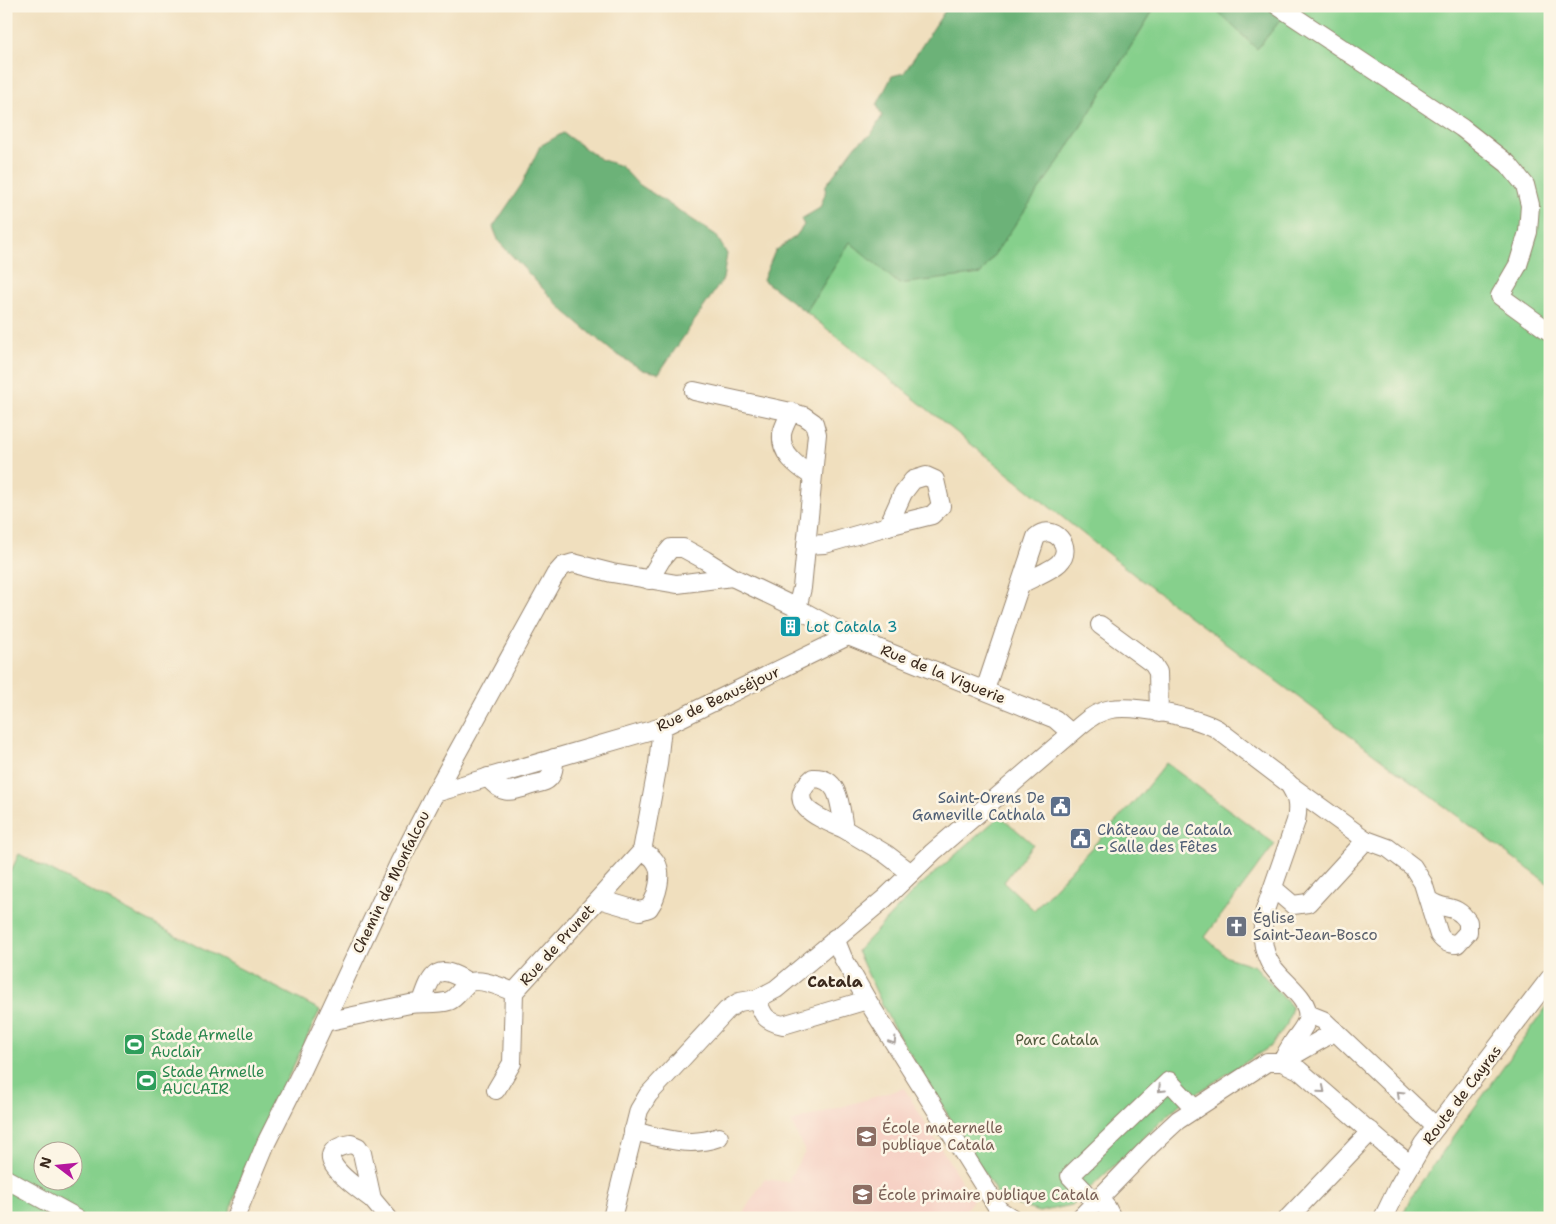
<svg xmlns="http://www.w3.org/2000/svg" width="1556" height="1224" font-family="'Shantell Sans',sans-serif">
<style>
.built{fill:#f6d1c5}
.green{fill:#86d08c;stroke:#607d55;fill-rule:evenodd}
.forest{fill:#6cb278;stroke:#546e4b}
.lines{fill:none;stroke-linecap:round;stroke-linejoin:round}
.minor-casing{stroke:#96846e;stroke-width:20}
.minor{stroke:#fff;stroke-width:18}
.oneway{stroke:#a79f9a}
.labels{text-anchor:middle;stroke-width:5;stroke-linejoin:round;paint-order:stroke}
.culture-label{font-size:15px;fill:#0d838f;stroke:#fcf5e5;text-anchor:start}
.street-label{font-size:15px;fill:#3b2a1e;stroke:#fcf5e5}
.service-label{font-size:15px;fill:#4e5e75;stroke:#fcf5e5;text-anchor:end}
.worship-label{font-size:15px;fill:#5b616d;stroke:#fcf5e5;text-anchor:start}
.leisure-label{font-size:15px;fill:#27864d;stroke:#fcf5e5;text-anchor:start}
.park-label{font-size:15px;fill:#525c3f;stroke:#fcf5e5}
.education-label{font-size:15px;fill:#785e54;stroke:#fcf5e5;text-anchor:start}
.neighbourhood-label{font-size:16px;font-weight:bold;fill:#3b2a1e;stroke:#fcf5e5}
</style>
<rect width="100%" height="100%" fill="#fcf5e5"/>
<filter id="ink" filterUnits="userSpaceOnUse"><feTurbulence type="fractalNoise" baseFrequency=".02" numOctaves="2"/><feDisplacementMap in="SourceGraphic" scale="10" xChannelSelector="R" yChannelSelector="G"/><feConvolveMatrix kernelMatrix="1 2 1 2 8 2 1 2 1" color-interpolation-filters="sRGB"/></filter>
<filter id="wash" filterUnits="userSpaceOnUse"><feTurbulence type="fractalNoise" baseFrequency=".0096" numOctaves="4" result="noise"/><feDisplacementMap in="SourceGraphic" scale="20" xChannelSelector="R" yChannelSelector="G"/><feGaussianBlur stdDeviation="1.12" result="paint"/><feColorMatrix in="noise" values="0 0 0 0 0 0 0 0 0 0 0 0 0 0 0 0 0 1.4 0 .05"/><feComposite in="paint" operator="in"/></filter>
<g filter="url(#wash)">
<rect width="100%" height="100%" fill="#f0dfbe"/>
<polygon class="built" points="904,1088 973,1200 959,1218 740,1218 764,1179 795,1183 788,1180 805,1152 791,1122"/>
<g class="green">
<polygon points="1156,6 1212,6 1257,49 1292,6 1550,6 1550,885 1137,577 806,312 850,242 899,283 1063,155"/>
<polygon points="1166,763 1275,844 1205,937 1227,957 1255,966 1292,1007 1287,1024 1271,1046 1180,1104 1072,1205 1039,1212 1001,1200 891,1023 857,951 915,890 1000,816 1033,844 1004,882 1034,910 1142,793"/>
<path d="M19 854 320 1010 242 1174 228 1218H6V869L11 871ZM42 1152H72V1182H42Z"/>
<polygon points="1550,1002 1550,1218 1401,1218 1412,1195"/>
</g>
<g class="forest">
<polygon points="948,6 1156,6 1063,155 981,274 899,284 850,242 806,312 763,280 775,251 796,236 804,225 801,219 820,208 825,194 826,185 857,144 871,135 882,116 877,105 892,76 904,73"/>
<polygon points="1212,6 1292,6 1257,49"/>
<polygon points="563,133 600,159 621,166 637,183 716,235 727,254 723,279 659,373 643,370 613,352 564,311 499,242 493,227 522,184 540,146"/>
</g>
</g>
<g filter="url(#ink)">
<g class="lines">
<defs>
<g id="minor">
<polyline points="1278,6 1462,128 1508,164 1525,185 1530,205 1528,232 1518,265 1500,296 1550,332"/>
<polyline points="694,391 791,412 804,416 814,423 817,434 802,588 797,608"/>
<path d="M791 412C788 419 783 427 782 434 780 454 797 466 812 476"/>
<polygon points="926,476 935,480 941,506 932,515 888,526 903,493 913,480"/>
<polyline points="806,545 825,544 888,526"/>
<polyline points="649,580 661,560 671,548 683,548 705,560 732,577 797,608 848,636 1055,719 1071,733"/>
<polyline points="1100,625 1153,664 1158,672 1159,713"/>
<path d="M985 690 1036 537C1053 522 1075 547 1059 563 1052 570 1030 579 1021 584"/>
<path d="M488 777C503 797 512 791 532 785 537 783 544 783 547 780 554 775 554 765 554 758"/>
<path d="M1290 785 1366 840 1388 848 1413 867 1423 883 1439 935C1444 942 1448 944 1457 944L1468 932V922C1455 902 1444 912 1429 900"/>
<polyline points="435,793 662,727 848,636"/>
<path d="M844 829C822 819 781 805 813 778 841 777 840 808 844 829L886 854 911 873"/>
<polyline points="1273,888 1293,905 1308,903 1366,840"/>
<path d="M599 899 640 911 649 908C657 897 664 873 655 861 652 856 647 854 642 851"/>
<polyline points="835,938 843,958 867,1000 999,1210 1012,1218"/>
<path d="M867 1000 783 1025C765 1021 763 1016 757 999L776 989 884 899 933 852 1081 725C1090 717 1099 711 1111 709 1135 705 1196 717 1217 729L1288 783C1297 796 1299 805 1296 821L1265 910C1262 925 1261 944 1268 959 1276 979 1312 997 1307 1019 1305 1028 1298 1034 1293 1042 1289 1048 1285 1055 1282 1062"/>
<path d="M422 1002C432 972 437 963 468 982"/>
<polyline points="1308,1014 1323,1020 1436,1127"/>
<path d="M325 1022 410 1004C423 1002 436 1005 449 1001 457 998 460 990 466 985 475 975 503 988 514 992L642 851 658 764 662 727"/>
<polyline points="1282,1062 1329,1035 1334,1030"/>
<polyline points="496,1090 512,1063 514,992"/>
<path d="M633 1131C663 1138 689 1148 719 1137"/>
<path d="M351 1144 358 1147 362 1153 372 1199C356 1187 302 1152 351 1144Z"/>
<polyline points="6,1179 77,1218"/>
<polyline points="1099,1198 1107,1208 1112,1218"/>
<polyline points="372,1199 388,1218"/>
<polyline points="1095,1202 1070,1176 1169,1081 1195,1109"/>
<polyline points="235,1218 266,1143 301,1073 400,861 435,793 555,575 563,566 573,563 612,573 677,584 732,577"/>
<polyline points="612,1218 639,1110 648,1095 727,1010 739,1002 757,999"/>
<polyline points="1080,1218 1150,1146 1178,1120 1267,1062 1282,1062 1299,1070 1384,1144 1411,1165"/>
<polyline points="1288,1218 1371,1131"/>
<polyline points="1383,1218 1398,1187 1423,1144 1550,978"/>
</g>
</defs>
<use href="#minor" class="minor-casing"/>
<use href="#minor" class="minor"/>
</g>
<defs><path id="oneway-chevron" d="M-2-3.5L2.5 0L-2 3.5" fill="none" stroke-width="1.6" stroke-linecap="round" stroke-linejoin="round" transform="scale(1.25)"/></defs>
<g class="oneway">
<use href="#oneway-chevron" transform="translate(893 1041) rotate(58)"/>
<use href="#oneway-chevron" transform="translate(1161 1089) rotate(136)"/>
<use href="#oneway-chevron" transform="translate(1322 1090) rotate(40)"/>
<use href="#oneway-chevron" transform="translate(1400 1094) rotate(-136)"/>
</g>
</g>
<defs>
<symbol id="building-square" viewBox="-11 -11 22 22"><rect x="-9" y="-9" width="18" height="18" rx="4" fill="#0f9aa8" stroke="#fcf5e5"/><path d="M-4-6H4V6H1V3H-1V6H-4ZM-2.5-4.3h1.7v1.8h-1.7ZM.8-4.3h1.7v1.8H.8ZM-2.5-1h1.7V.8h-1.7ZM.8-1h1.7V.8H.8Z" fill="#fff"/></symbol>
<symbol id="civic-square" viewBox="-11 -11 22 22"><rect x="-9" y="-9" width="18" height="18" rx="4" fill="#5c6f8a" stroke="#fcf5e5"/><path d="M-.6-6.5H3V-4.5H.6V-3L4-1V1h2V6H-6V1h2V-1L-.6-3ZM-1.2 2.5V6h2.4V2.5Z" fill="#fff"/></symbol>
<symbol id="church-square" viewBox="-11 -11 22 22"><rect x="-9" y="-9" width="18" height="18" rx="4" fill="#6b7280" stroke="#fcf5e5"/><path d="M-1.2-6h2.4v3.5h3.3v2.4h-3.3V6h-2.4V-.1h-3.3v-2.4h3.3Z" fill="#fff"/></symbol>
<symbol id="stadium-square" viewBox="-11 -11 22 22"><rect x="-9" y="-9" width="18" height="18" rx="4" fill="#2e9e5b" stroke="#fcf5e5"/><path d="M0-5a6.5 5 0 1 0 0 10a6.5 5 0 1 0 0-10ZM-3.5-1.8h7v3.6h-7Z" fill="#fff"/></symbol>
<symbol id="school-square" viewBox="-11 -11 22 22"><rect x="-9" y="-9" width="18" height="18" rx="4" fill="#8d6e63" stroke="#fcf5e5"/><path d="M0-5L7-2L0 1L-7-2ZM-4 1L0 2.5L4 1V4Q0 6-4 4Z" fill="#fff"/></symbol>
</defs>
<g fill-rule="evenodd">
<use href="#building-square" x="778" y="614" width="25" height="25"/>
<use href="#civic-square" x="1048" y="794" width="25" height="25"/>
<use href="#civic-square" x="1068" y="826" width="25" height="25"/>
<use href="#church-square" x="1224" y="914" width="25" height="25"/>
<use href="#stadium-square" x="122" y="1032" width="25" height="25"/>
<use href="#stadium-square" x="134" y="1068" width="25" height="25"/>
<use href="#school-square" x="854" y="1124" width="25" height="25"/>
<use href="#school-square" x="850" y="1182" width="25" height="25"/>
</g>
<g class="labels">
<g class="culture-label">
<text x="806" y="632">Lot Catala 3</text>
</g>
<g class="street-label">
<text transform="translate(943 674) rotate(22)" y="5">Rue de la Viguerie</text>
<text transform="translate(718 699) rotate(-25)" y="5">Rue de Beauséjour</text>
<text transform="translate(391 882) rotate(-64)" y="5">Chemin de Monfalcou</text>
<text transform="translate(557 945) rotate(-48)" y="5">Rue de Prunet</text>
<text transform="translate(1462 1095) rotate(-53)" y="5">Route de Cayras</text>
</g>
<g class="service-label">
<text x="1045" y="803">Saint-Orens De<tspan x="1045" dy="17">Gameville Cathala</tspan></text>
<text x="1097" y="835" text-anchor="start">Château de Catala<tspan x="1097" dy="17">- Salle des Fêtes</tspan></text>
</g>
<g class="worship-label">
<text x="1253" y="923">Église<tspan x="1253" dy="17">Saint-Jean-Bosco</tspan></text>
</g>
<g class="leisure-label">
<text x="151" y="1040">Stade Armelle<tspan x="151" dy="17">Auclair</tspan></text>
<text x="162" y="1077">Stade Armelle<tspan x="162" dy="17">AUCLAIR</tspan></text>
</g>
<g class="park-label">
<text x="1057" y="1045">Parc Catala</text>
</g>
<g class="education-label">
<text x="882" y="1133">École maternelle<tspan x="882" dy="17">publique Catala</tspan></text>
<text x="878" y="1200">École primaire publique Catala</text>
</g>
<g class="neighbourhood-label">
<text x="835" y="987">Catala</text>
</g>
</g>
<rect width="1556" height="1224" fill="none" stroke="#fcf5e5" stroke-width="25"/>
<g transform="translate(58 1166) rotate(286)"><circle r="24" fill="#fcf5e5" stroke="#afa495"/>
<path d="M0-4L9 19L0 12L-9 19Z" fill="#b5179e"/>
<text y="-8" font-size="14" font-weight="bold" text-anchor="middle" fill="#3b2a1e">N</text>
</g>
</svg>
